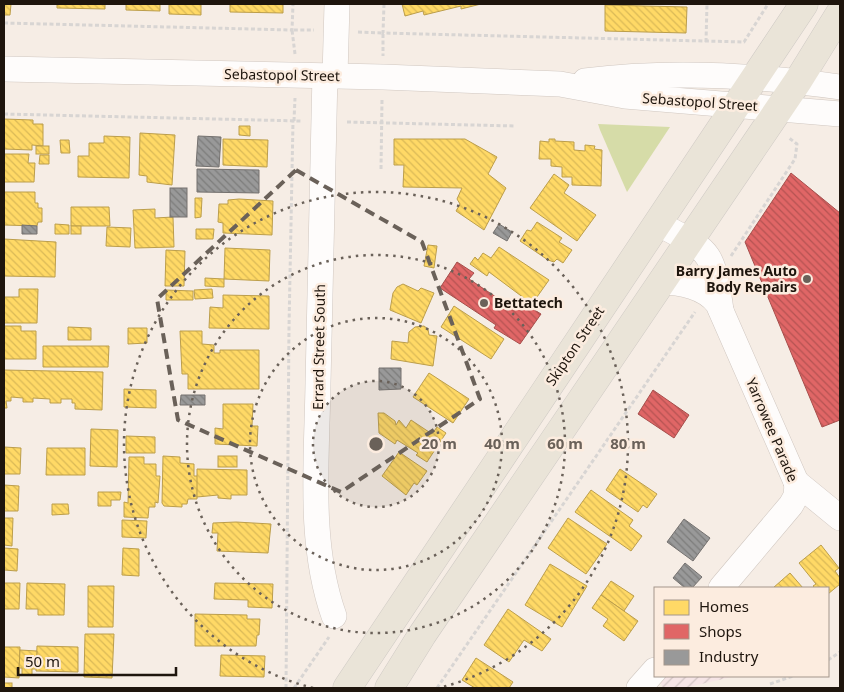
<svg xmlns="http://www.w3.org/2000/svg" width="844" height="692" font-family="'Noto Sans',sans-serif">
<style>
.industrial{fill:url(#industrial-furrows)}
.green{fill:#d6dca8}
.homes{fill:url(#homes-back-hatch);stroke:#bc9e4b}
.shops{fill:url(#shops-back-hatch);stroke:#a64e4b}
.industry{fill:url(#industry-back-hatch);stroke:#74716f}
.lines{fill:none;stroke-linecap:round;stroke-linejoin:round}
.minor-casing{stroke:#d0c7c0;stroke-width:26}
.trunk-casing{stroke:#cfcac5;stroke-width:29}
.path{stroke:#d8d5d3;stroke-width:3;stroke-dasharray:4 2.5;stroke-linecap:butt}
.minor{stroke:#fefcfb;stroke-width:25}
.trunk{stroke:#eae4d8;stroke-width:28}
.marked{fill:none;stroke:#6a6159;stroke-width:4;stroke-dasharray:10 6;stroke-linejoin:round}
.ring{fill:none;stroke:#6a6159;stroke-width:2.5;stroke-dasharray:2.5 5}
.poi-dot{fill:#6a6159;stroke:#fcecdf;stroke-width:2}
.labels{text-anchor:middle;stroke-width:5;stroke-linejoin:round;paint-order:stroke}
.street-label{font-size:14px;fill:#1e150d;stroke:#fcecdf}
.poi-label{font-size:14px;font-weight:bold;fill:#1e150d;stroke:#fcecdf;text-anchor:end}
.centre{fill:#6a6159;stroke:#fcecdf;stroke-width:2.5}
.ring-label{font-size:15px;text-anchor:middle;font-weight:bold;fill:#6a6159;stroke:#fcecdf;stroke-width:5;stroke-linejoin:round;paint-order:stroke}
</style>
<defs>
<pattern id="industrial-furrows" width="10" height="10" patternUnits="userSpaceOnUse" patternTransform="scale(1.25)"><rect width="10" height="10" fill="#f6e5e6"/><path d="M-1 1l2-2M0 10L10 0M9 11l2-2" fill="none" stroke="#d2c4c4"/></pattern>
<pattern id="homes-back-hatch" width="6" height="6" patternUnits="userSpaceOnUse" patternTransform="scale(1.25)"><rect width="6" height="6" fill="#ffd966"/><path d="M-1 5l2 2M0 0l6 6M5-1l2 2" fill="none" stroke="#dab957"/></pattern>
<pattern id="shops-back-hatch" width="6" height="6" patternUnits="userSpaceOnUse" patternTransform="scale(1.25)"><rect width="6" height="6" fill="#e06666"/><path d="M-1 5l2 2M0 0l6 6M5-1l2 2" fill="none" stroke="#b55352"/></pattern>
<pattern id="industry-back-hatch" width="6" height="6" patternUnits="userSpaceOnUse" patternTransform="scale(1.25)"><rect width="6" height="6" fill="#999"/><path d="M-1 5l2 2M0 0l6 6M5-1l2 2" fill="none" stroke="#7c7c7b"/></pattern>
</defs>
<rect width="100%" height="100%" fill="#f6ede5"/>
<polygon class="industrial" points="666,676 736,676 684,688 663,688 660,682"/>
<polygon class="green" points="598,124 670,127 627,192 600,130"/>
<g class="homes">
<polygon points="4,4 11,4 10,15 4,15"/>
<polygon points="57,4 105,4 105,9 57,8"/>
<polygon points="126,4 160,4 160,11 126,10"/>
<polygon points="169,4 201,4 201,15 169,14"/>
<polygon points="230,4 283,4 283,13 230,12"/>
<polygon points="402,4 481,4 461,9 461,6 424,15 423,11 405,16"/>
<polygon points="605,5 687,7 686,33 605,31"/>
<polygon points="4,119 33,120 33,124 43,124 43,146 32,145 32,150 4,149"/>
<polygon points="239,126 250,126 250,136 239,135"/>
<polygon points="140,133 175,135 172,185 147,182 147,176 139,175"/>
<polygon points="104,136 130,137 129,178 78,177 78,156 89,156 89,143 104,143"/>
<polygon points="223,139 268,140 267,167 223,165"/>
<polygon points="394,139 465,139 497,157 488,174 506,188 484,230 456,211 460,204 457,199 462,188 403,187 404,165 394,165"/>
<polygon points="549,139 555,139 555,141 574,142 574,150 585,151 585,145 595,146 594,149 602,150 601,186 572,185 572,177 562,177 562,167 551,166 551,159 539,159 540,141 549,142"/>
<polygon points="60,140 69,140 70,153 61,153"/>
<rect x="36" y="146" width="13" height="8"/>
<polygon points="4,154 29,154 28,163 35,163 34,182 4,182"/>
<polygon points="40,155 49,155 49,164 39,164"/>
<polygon points="554,174 569,185 564,193 596,215 577,241 530,208"/>
<polygon points="4,192 35,192 35,203 38,203 38,208 42,208 42,222 38,222 37,226 4,225"/>
<polygon points="195,198 202,198 201,217 195,218"/>
<polygon points="239,199 273,201 272,235 223,233 223,223 218,222 219,204 228,204 228,200"/>
<polygon points="71,207 109,207 110,226 71,226"/>
<polygon points="155,209 155,218 173,217 174,247 135,248 133,210"/>
<polygon points="537,222 562,238 559,242 572,250 563,263 557,259 554,262 548,260 520,241 527,230 531,231"/>
<polygon points="55,224 69,225 69,234 55,234"/>
<rect x="71" y="226" width="10" height="8"/>
<polygon points="107,227 131,228 130,247 106,246"/>
<polygon points="196,229 214,229 213,239 196,239"/>
<polygon points="4,239 56,242 55,277 4,276"/>
<polygon points="428,245 437,246 434,268 424,266"/>
<polygon points="499,247 549,280 532,304 489,272 487,276 470,264 475,257 478,260 483,253 491,258"/>
<polygon points="225,248 270,250 269,281 224,279"/>
<polygon points="166,250 185,251 184,286 165,286"/>
<polygon points="205,278 224,279 224,287 205,286"/>
<polygon points="403,284 418,291 421,288 434,293 421,323 390,310 393,293 397,287"/>
<polygon points="19,289 38,289 37,323 4,323 4,297 19,297"/>
<polygon points="212,289 213,298 195,299 194,290"/>
<polygon points="166,290 193,291 193,300 166,300"/>
<polygon points="223,295 269,296 269,329 209,328 210,307 223,308"/>
<polygon points="454,306 504,339 491,359 441,327"/>
<polygon points="4,326 21,326 21,331 36,331 36,359 4,359"/>
<polygon points="424,326 428,329 429,335 437,336 433,366 391,359 392,341 408,343 409,332 415,327"/>
<polygon points="68,327 91,328 91,340 68,340"/>
<polygon points="128,328 147,328 147,343 128,344"/>
<polygon points="180,331 202,331 202,344 214,345 214,353 220,353 220,350 259,350 259,389 188,389 188,374 182,374"/>
<polygon points="43,346 109,346 108,367 43,367"/>
<polygon points="4,370 103,372 102,410 75,409 75,403 72,403 72,399 61,399 61,403 50,403 50,399 33,398 33,402 23,402 23,398 11,397 11,401 6,401 7,408 4,408"/>
<polygon points="429,373 469,399 453,423 413,397"/>
<polygon points="124,389 156,390 156,408 124,407"/>
<polygon points="223,404 253,404 252,426 258,426 257,446 215,444 215,428 223,429"/>
<polygon points="378,413 384,413 395,421 396,425 399,420 406,428 411,420 432,434 437,427 446,433 427,462 416,455 418,453 397,440 395,444 379,433"/>
<polygon points="91,429 118,430 117,467 90,466"/>
<polygon points="126,436 155,437 155,453 126,453"/>
<polygon points="4,447 21,448 20,474 4,474"/>
<polygon points="47,448 85,448 85,475 46,475"/>
<polygon points="399,452 427,471 417,485 414,483 406,495 382,476"/>
<polygon points="163,456 180,457 180,463 194,464 194,476 198,476 197,499 188,499 187,504 182,504 182,507 164,506 162,503"/>
<rect x="218" y="456" width="19" height="11"/>
<polygon points="129,457 144,457 144,464 156,464 156,476 160,476 158,503 155,502 155,507 149,507 148,518 124,517 124,502 128,503"/>
<polygon points="197,469 247,470 247,495 231,495 231,499 218,498 218,495 197,497"/>
<polygon points="620,469 657,494 647,508 643,505 638,512 606,490"/>
<polygon points="4,485 19,486 18,511 4,511"/>
<polygon points="591,490 633,520 629,526 642,536 631,551 575,512"/>
<polygon points="98,492 121,492 120,500 111,500 111,506 98,506"/>
<polygon points="52,504 68,504 69,514 52,515"/>
<polygon points="4,518 13,518 12,546 4,545"/>
<polygon points="568,518 607,544 586,574 548,548"/>
<polygon points="122,520 147,521 146,538 122,537"/>
<polygon points="236,522 271,524 268,553 217,551 218,533 212,533 213,523"/>
<polygon points="821,545 839,568 835,571 840,578 840,584 828,594 828,588 815,588 813,586 816,584 799,563"/>
<polygon points="4,548 18,549 17,571 4,570"/>
<polygon points="123,548 139,549 139,576 122,575"/>
<polygon points="550,564 587,586 562,627 525,605"/>
<polygon points="790,573 803,588 773,588"/>
<polygon points="611,581 634,596 624,611 601,595"/>
<polygon points="4,583 20,583 19,609 4,609"/>
<polygon points="27,583 65,584 64,615 38,615 38,609 26,609"/>
<polygon points="215,583 273,584 272,608 248,607 248,600 214,599"/>
<polygon points="88,586 114,586 113,627 88,627"/>
<polygon points="601,595 638,621 624,641 603,626 608,619 592,608"/>
<polygon points="508,609 551,639 542,651 524,640 509,662 484,645"/>
<polygon points="195,614 247,615 247,619 260,619 259,635 257,635 256,646 195,646"/>
<polygon points="85,634 114,634 112,678 84,677"/>
<polygon points="37,646 78,647 78,672 36,671"/>
<polygon points="4,647 20,647 19,678 4,677"/>
<polygon points="20,650 37,651 36,669 32,669 32,675 22,675 22,668 19,668"/>
<polygon points="221,655 265,656 264,677 220,676"/>
<polygon points="476,658 513,682 509,688 475,688 462,680"/>
<rect x="4" y="683" width="8" height="5"/>
</g>
<g class="shops">
<polygon points="791,173 840,213 840,420 822,427 745,242"/>
<polygon points="457,262 474,273 469,279 511,307 517,299 541,314 520,344 494,328 496,325 440,288"/>
<polygon points="653,390 689,415 674,438 638,414"/>
</g>
<g class="industry">
<polygon points="198,136 221,137 219,167 196,166"/>
<polygon points="197,169 259,170 259,193 197,192"/>
<rect x="170" y="188" width="17" height="29"/>
<polygon points="499,224 512,232 507,241 493,233"/>
<polygon points="22,225 37,226 37,234 22,234"/>
<polygon points="379,368 401,368 401,389 379,390"/>
<polygon points="181,395 205,395 205,405 180,405"/>
<polygon points="684,519 710,538 693,561 667,542"/>
<polygon points="685,563 702,577 692,588 685,588 673,578"/>
</g>
<g class="lines">
<defs>
<g id="minor">
<polyline points="4,69 383,77 560,84 625,96 840,114"/>
<path d="M325 76C322 178 320 280 318 383 317 460 308 543 334 616"/>
<polyline points="335,76 337,4"/>
<path d="M585 81C669 70 756 75 840 87"/>
<path d="M657 223C711 252 712 248 721 310"/>
<path d="M661 282C680 282 706 287 718 304L797 484 796 496 791 505 721 588"/>
<polyline points="796,482 840,518"/>
<polyline points="639,688 655,670"/>
</g>
<g id="trunk">
<polyline points="347,688 804,4"/>
<polyline points="389,688 422,635 798,81 840,13"/>
</g>
</defs>
<use href="#minor" class="minor-casing"/>
<use href="#trunk" class="trunk-casing"/>
<g class="path">
<polyline points="384,4 383,33 744,42 768,4"/>
<polyline points="4,23 292,30 293,4"/>
<polyline points="358,32 383,33 383,56"/>
<polyline points="706,42 707,4"/>
<polyline points="295,54 292,30 314,30"/>
<polyline points="4,114 301,121"/>
<polyline points="294,121 295,98"/>
<polyline points="347,122 515,126"/>
<polyline points="381,169 382,100"/>
<polyline points="731,256 795,159 797,144 789,138"/>
<polyline points="828,660 840,652"/>
<polyline points="770,684 793,676"/>
<polyline points="286,688 289,327 293,121"/>
<polyline points="294,688 329,637"/>
<polyline points="437,688 695,312"/>
</g>
<use href="#minor" class="minor"/>
<use href="#trunk" class="trunk"/>
</g>
<path class="marked" d="M296 170 422 242 480 399 341 492 178 420 157 299Z"/>
<circle cx="376" cy="444" r="63" fill="#6a6159" fill-opacity=".12"/>
<g class="ring">
<circle cx="376" cy="444" r="63"/>
<circle cx="376" cy="444" r="126"/>
<circle cx="376" cy="444" r="189"/>
<path d="M313 688A252 252 0 1 1 439 688"/>
</g>
<g class="poi-dot">
<circle cx="807" cy="279" r="5"/>
<circle cx="484" cy="303" r="5"/>
</g>
<g class="labels">
<g class="street-label">
<text transform="translate(282 75) rotate(1)" y="5">Sebastopol Street</text>
<text transform="translate(700 102) rotate(4)" y="5">Sebastopol Street</text>
<text transform="translate(575 346) rotate(-56)" y="5">Skipton Street</text>
<text transform="translate(319 347) rotate(-89)" y="5">Errard Street South</text>
<text transform="translate(772 430) rotate(67)" y="5">Yarrowee Parade</text>
</g>
<g class="poi-label">
<text x="797" y="276">Barry James Auto<tspan x="797" dy="16">Body Repairs</tspan></text>
<text x="494" y="308" text-anchor="start">Bettatech</text>
</g>
</g>
<circle cx="376" cy="444" r="8" class="centre"/>
<g class="ring-label">
<text x="439" y="449">20 m</text>
<text x="502" y="449">40 m</text>
<text x="565" y="449">60 m</text>
<text x="628" y="449">80 m</text>
</g>
<rect width="844" height="692" fill="none" stroke="#1e150d" stroke-width="10"/>
<rect x="654" y="587" width="175" height="90" fill="#fcecdf" stroke="#a3968b"/>
<rect x="664" y="600" width="25" height="15" fill="#ffd966" stroke="#a3968b"/>
<text x="699" y="612" font-size="15" fill="#1e150d">Homes</text>
<rect x="664" y="624" width="25" height="15" fill="#e06666" stroke="#a3968b"/>
<text x="699" y="637" font-size="15" fill="#1e150d">Shops</text>
<rect x="664" y="650" width="25" height="15" fill="#999999" stroke="#a3968b"/>
<text x="699" y="662" font-size="15" fill="#1e150d">Industry</text>
<path d="M18 667v8h158v-8" fill="none" stroke="#1e150d" stroke-width="2.5"/>
<text x="25" y="667" font-size="15" fill="#1e150d" stroke="#fcecdf" stroke-width="4" paint-order="stroke">50 m</text>
</svg>
